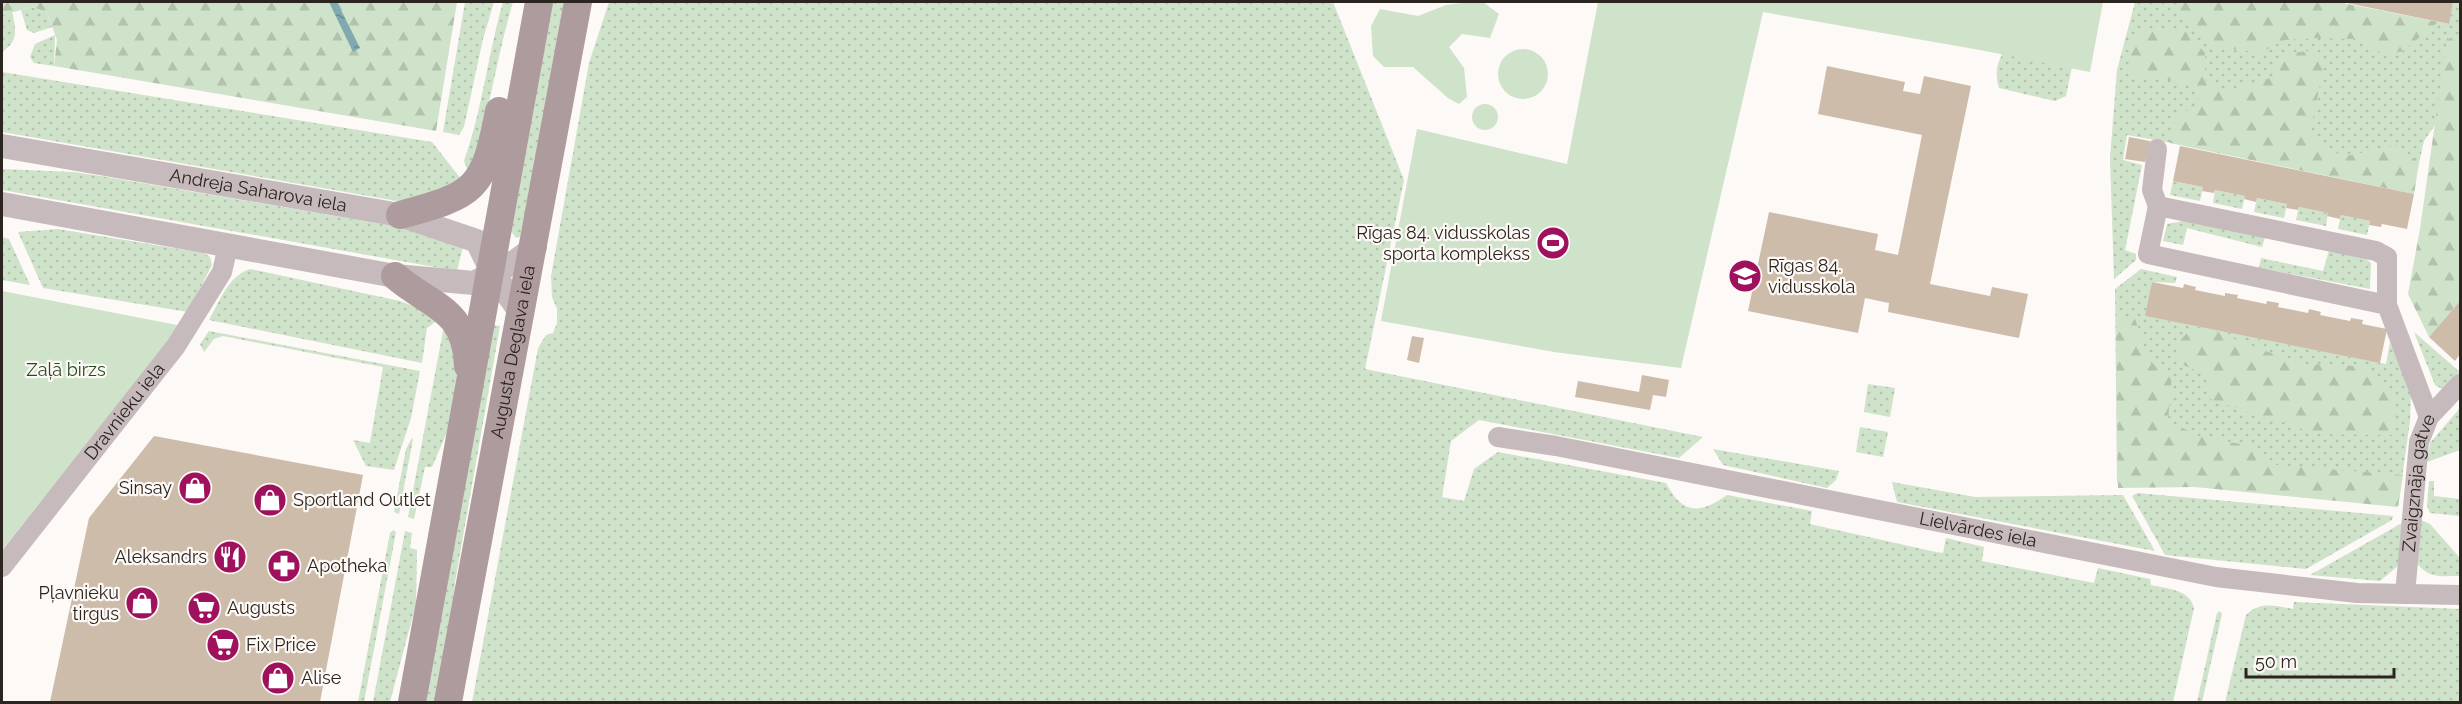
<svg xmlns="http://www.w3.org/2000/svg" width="2462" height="704" font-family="Raleway,sans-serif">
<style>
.grass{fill:url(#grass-dots)}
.forest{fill:url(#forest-firs)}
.park{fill:#cfe2ca}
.water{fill:url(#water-ripples)}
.building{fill:#cdbcaa}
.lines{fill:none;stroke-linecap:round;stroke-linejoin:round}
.minor{stroke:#c6babc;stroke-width:20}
.tertiary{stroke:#c6babc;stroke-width:24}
.secondary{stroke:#ad9b9e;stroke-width:28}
.labels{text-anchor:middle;stroke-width:4.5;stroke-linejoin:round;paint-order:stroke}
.street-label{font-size:18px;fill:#2c241e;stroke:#fdf9f6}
.poi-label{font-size:18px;fill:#2c241e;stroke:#fdf9f6;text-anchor:start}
.park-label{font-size:18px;fill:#274920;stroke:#fdf9f6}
</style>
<defs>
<pattern id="grass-dots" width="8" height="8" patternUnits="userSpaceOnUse" patternTransform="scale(1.5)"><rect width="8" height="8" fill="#cfe2ca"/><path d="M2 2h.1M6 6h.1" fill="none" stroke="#b2c2ad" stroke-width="1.8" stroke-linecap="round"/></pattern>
<pattern id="forest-firs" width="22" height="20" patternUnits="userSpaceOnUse" patternTransform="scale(1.5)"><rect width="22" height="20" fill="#cfe2ca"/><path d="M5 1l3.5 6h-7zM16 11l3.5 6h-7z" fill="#b2c2ad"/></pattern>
<pattern id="water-ripples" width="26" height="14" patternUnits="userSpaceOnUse" patternTransform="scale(1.5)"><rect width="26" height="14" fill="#7faab2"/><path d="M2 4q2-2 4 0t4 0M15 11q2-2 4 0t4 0" fill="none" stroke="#688a90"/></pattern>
</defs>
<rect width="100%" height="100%" fill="#fdf9f6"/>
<g class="grass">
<polygon points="465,2 494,2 483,39 464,127 459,135 443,132"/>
<path d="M503 2H513C496 58 490 117 468 171L464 161C482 111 488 54 503 2Z"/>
<polygon points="552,2 569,2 520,237 516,238 510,230"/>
<path d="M609 2H1333L1404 180 1365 369 1703 437 1679 458 1479 420 1451 441 1442 497 1464 501 1474 469 1498 452 1666 483C1682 514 1699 515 1727 495L1812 511 1810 524 1936 552 1943 553 1946 538 1984 547 1982 561 2094 583 2098 568 2150 579 2151 585C2167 589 2190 589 2194 608L2173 702H472L538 348 546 335 553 333 557 323V309L552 297 551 276 589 63Z"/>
<polygon points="2135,2 2337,2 2448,24 2453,2 2460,2 2460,89 2424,141 2419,163 2378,180 2127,135 2123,160 2142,165 2125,250 2136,254 2136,260 2114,279 2110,158 2117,70"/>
<polygon points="32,7 47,12 52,27 34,33 27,30 21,10"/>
<path d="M12 11C16 30 19 41 2 52V15Z"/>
<polygon points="55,35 54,66 34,63 30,57 35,44"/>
<path d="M2004 52 2072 67 2066 96 2055 101 1999 88C1995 75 1996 63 2004 52Z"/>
<polygon points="2,72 432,142 461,179 430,195 397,201 2,132"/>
<polygon points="2,169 73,172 101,176 441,234 464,242 457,271 2,190"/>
<polygon points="2173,181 2203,187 2200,201 2170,195"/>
<polygon points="2215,190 2245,196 2242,209 2213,203"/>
<polygon points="2257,198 2287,204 2284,218 2254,212"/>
<polygon points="2299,207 2328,213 2326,226 2296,220"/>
<polygon points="2341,215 2370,221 2367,235 2338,229"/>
<polygon points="2188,220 2265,237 2262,247 2187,228 2183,245 2163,241 2167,224"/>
<polygon points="58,229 204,253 210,257 212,265 188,312 43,288 18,232"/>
<polygon points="2,237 9,239 30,285 2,280"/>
<polygon points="2330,247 2361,255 2371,263 2370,289 2259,268 2261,258 2323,271"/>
<path d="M250 269 400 301 442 317 427 328 422 363 209 320C220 301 228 276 250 269Z"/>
<polygon points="2141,269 2177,277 2175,283 2152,282 2146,316 2386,364 2390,342 2411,393 2410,421 2398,507 2200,483 2117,483 2115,289"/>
<polygon points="450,323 460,365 448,430 432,467 425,467 414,519 408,517 443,331"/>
<polygon points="493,325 500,326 455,582 447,665 440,702 425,702"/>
<polygon points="209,331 420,371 411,418 394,470 366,466 353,440 370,443 383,367 223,336 214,339 204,352 200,344"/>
<polygon points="2414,332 2460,372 2460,375 2444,390 2435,385"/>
<polygon points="1868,384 1895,388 1890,417 1864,412"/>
<polygon points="2460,408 2460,450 2427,462 2430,443"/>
<polygon points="1860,427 1888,432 1883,457 1856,452"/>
<polygon points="412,438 413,439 399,514 394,512 406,449"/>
<polygon points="1713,449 1839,471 1836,480 1827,488 1723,465"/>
<polygon points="2429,481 2434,481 2434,496 2460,499 2460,516 2430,513 2427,506"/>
<polygon points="1892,482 1975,497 2123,495 2155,551 1897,502"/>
<polygon points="2137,493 2393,516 2392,520 2306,569 2165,555 2132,496"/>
<path d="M2421 520 2430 524 2460 558V576C2443 576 2428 579 2417 563Z"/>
<polygon points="2402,523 2399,565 2380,581 2310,575"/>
<polygon points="393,530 396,532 364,702 358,702 390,533"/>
<polygon points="405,531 412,533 410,548 417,550 416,604 390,702 373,702"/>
<path d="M2294 602 2460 609V702H2225L2246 615C2261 601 2274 606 2293 609Z"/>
<polygon points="2220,611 2222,614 2202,702 2197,702 2217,613"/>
</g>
<g class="forest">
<polygon points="2,2 457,2 436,131 54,66 57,40 47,12 32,7 2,15"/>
<polygon points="2184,2 2337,2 2438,22 2403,51 2386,55 2354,39 2318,38 2285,40 2260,53 2215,46 2177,14"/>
<polygon points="2186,31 2205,53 2205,80 2223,92 2273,77 2281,54 2309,51 2324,66 2310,132 2342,157 2397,145 2419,163 2414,194 2170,143 2176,115 2200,105 2195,87 2166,79 2131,76 2130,40 2144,32"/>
<polygon points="2447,38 2460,43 2460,301 2429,337 2408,294 2420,229"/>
<polygon points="2116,318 2135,319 2150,362 2172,374 2168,421 2201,437 2252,446 2265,464 2403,475 2398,507 2195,487 2118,488"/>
<polygon points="2205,328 2300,364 2347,365 2371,370 2396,395 2395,435 2309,434 2296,425 2271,420 2210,399 2205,374 2176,362 2176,345 2187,333"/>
</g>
<g class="park">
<polygon points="1470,2 1483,2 1499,14 1490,38 1462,34 1449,47 1464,68 1467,97 1459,104 1448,98 1413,67 1384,67 1373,56 1371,26 1380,9 1418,16 1446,5"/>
<polygon points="1598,2 2103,2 2090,72 1980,50 1763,12 1681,368 1554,352 1381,321 1417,129 1567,164"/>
<circle cx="1523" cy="74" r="25"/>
<circle cx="1485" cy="117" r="13"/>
<polygon points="2,291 182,326 2,550"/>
</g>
<polygon class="water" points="329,2 337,2 360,48 353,52"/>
<g class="building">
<polygon points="2342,2 2453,2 2449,24"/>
<polygon points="1827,66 1905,82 1903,91 1920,94 1924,76 1971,86 1930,284 1990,296 1992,287 2028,294 2019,338 1888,312 1889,303 1865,298 1858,333 1748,311 1769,212 1878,234 1875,250 1898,255 1922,135 1818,114"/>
<polygon points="2129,137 2150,141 2145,162 2125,159"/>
<polygon points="2180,146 2414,194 2407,229 2382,224 2381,227 2369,225 2370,221 2341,215 2340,219 2327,216 2328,213 2299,207 2298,210 2286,208 2287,204 2257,198 2256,202 2244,199 2245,196 2215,190 2214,193 2202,191 2203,187 2173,181"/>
<polygon points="2152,282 2183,288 2184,284 2196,287 2195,290 2225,296 2225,293 2238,295 2237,298 2266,304 2267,301 2279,303 2278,307 2308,313 2309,309 2321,312 2320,315 2350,321 2351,318 2363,320 2362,324 2387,329 2380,363 2145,316"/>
<polygon points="2460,301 2460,354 2455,361 2429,337"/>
<polygon points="1412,336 1424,338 1419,363 1407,360"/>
<polygon points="1642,375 1669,380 1666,397 1653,395 1650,410 1575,397 1578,381 1639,392"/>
<polygon points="154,436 363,475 320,702 50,702 89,518"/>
</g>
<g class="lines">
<g class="minor">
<polyline points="2157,149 2152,190 2158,206"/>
<polyline points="2387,305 2387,257 2376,251 2158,206 2148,254 2387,305 2429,417"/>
<path id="s1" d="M1498 437 1556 446 2216 577 2357 593 2460 595"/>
<path id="s2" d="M2 567 176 346 222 272 228 246"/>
<path id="s3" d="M2405 594 2419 442 2429 417 2460 384"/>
</g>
<g class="tertiary">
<path id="s4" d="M2 146 400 215 477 241 492 272 521 313"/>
<polyline points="2,204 395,276 474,283 516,261 535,247"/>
</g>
<g class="secondary">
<path d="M400 215C475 195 484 190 499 111"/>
<path d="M395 276C431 307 466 308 468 366"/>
<polyline points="412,702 539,2"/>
<path id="s5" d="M448 702 578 2"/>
</g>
</g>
<defs>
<symbol id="stadium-disc" viewBox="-11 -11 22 22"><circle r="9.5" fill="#9f115c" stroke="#fdf9f6"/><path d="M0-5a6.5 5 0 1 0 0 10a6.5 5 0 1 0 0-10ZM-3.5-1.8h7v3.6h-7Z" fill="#fff"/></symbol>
<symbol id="school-disc" viewBox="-11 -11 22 22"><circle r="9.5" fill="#9f115c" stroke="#fdf9f6"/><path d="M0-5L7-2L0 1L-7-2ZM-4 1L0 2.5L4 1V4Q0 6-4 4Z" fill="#fff"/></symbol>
<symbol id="shop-disc" viewBox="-11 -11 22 22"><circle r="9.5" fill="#9f115c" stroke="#fdf9f6"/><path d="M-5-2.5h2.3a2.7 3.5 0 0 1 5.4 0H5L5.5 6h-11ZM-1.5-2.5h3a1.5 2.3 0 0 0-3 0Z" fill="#fff"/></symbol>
<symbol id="restaurant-disc" viewBox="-11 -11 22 22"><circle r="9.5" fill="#9f115c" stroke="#fdf9f6"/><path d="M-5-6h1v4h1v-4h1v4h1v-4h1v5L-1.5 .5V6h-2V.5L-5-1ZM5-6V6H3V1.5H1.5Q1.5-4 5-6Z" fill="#fff"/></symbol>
<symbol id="pharmacy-disc" viewBox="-11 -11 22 22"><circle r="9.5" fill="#9f115c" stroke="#fdf9f6"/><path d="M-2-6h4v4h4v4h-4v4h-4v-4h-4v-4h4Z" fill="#fff"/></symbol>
<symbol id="supermarket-disc" viewBox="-11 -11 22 22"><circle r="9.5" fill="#9f115c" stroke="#fdf9f6"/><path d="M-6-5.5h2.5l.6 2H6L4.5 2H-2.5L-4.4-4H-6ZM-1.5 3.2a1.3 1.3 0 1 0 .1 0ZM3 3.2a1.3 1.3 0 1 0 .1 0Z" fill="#fff"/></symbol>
</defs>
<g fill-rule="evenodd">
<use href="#stadium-disc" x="1534" y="224" width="38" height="38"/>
<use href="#school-disc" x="1726" y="257" width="38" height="38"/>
<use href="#shop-disc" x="176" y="469" width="38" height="38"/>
<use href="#shop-disc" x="251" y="481" width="38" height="38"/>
<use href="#restaurant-disc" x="211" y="538" width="38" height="38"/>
<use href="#pharmacy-disc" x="265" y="547" width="38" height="38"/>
<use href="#shop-disc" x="123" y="584" width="38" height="38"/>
<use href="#supermarket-disc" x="185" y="589" width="38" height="38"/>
<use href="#supermarket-disc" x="204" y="626" width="38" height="38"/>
<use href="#shop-disc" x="259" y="659" width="38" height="38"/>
</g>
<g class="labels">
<g class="street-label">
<text dy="6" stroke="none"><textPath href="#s4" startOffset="260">Andreja Saharova iela</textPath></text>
<text dy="6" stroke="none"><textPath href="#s5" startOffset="356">Augusta Deglava iela</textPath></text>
<text dy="6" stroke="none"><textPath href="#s2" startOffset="198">Dravnieku iela</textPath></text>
<text dy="6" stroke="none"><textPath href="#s3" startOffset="112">Zvaigznāja gatve</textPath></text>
<text dy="6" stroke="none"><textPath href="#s1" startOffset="489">Lielvārdes iela</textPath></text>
</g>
<g class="poi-label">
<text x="1530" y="239" text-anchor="end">Rīgas 84. vidusskolas<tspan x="1530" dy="21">sporta komplekss</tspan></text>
<text x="1768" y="272">Rīgas 84.<tspan x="1768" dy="21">vidusskola</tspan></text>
<text x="172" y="494" text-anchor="end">Sinsay</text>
<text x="293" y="506">Sportland Outlet</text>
<text x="207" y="563" text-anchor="end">Aleksandrs</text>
<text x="307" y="572">Apotheka</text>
<text x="119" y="599" text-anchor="end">Pļavnieku<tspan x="119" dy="21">tirgus</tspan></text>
<text x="227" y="614">Augusts</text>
<text x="246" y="651">Fix Price</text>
<text x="301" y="684">Alise</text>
</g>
<g class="park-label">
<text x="66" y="376">Zaļā birzs</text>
</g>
</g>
<rect width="2462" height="704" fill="none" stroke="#2c241e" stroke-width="6"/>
<path d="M2246 668v9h148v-9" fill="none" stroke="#2c241e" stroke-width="3"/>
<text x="2255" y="668" font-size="18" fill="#2c241e" stroke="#fdf9f6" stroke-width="4.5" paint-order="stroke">50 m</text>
</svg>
